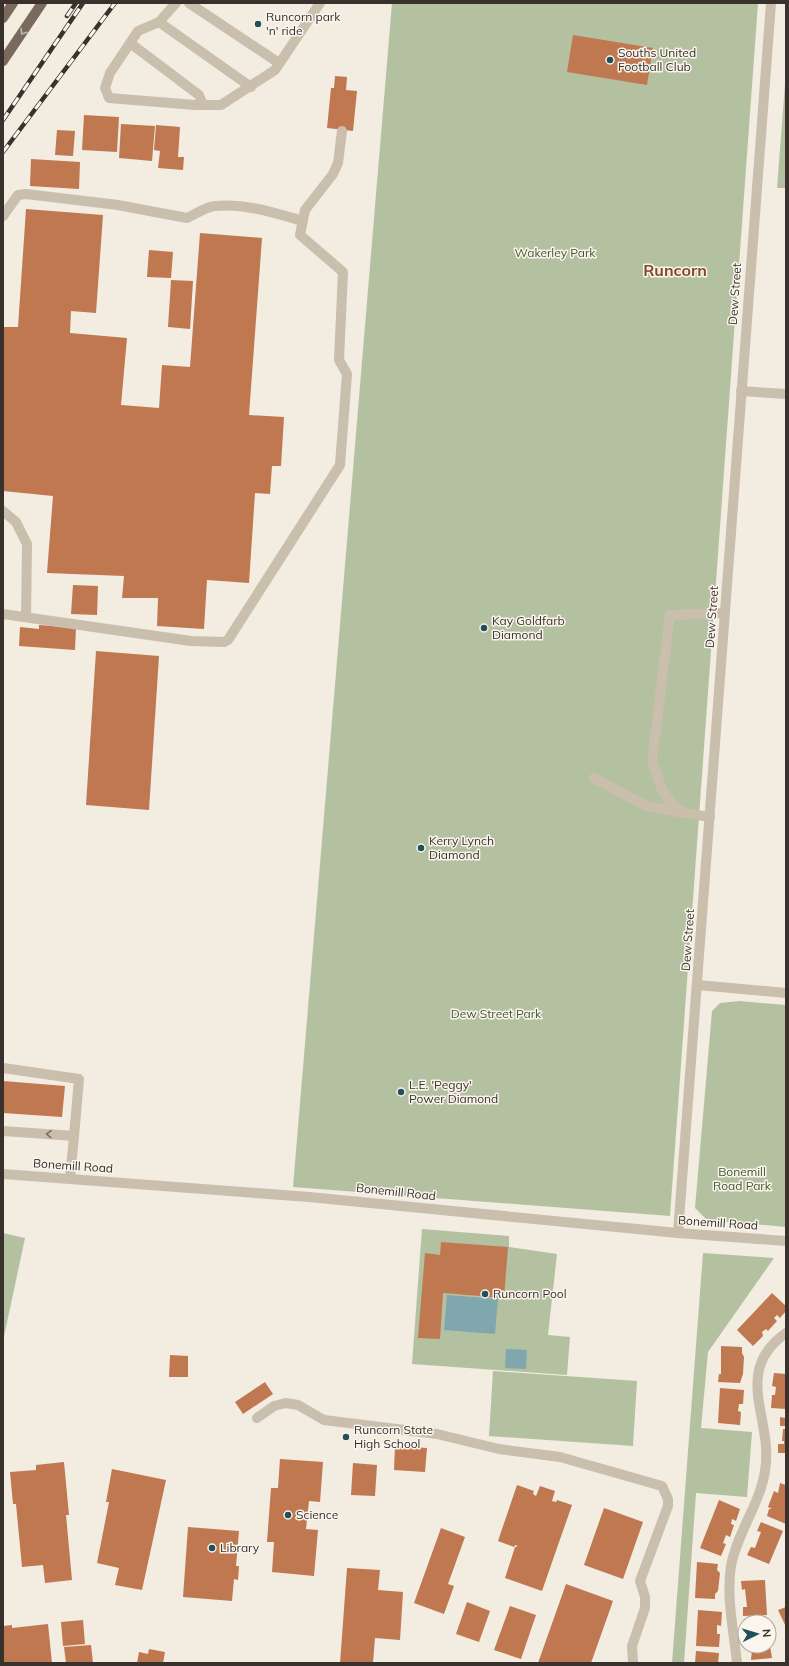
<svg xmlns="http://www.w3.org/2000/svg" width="789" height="1666" font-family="Mulish,sans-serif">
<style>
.green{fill:#b3c1a1}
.water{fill:#81a7ae}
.building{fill:#c07851}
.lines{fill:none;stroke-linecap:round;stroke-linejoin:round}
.minor{stroke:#cabead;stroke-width:10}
.major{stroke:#7a6a5d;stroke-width:10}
.rail-casing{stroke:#39312b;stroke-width:4.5}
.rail{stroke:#faf5ed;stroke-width:3;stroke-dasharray:9;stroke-linecap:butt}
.oneway{stroke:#c0b6ac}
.oneway2{stroke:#7a7066}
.poi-dot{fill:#224f59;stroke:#faf5ed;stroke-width:1.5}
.labels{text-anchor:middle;stroke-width:3;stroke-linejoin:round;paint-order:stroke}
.poi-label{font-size:12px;fill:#39312b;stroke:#faf5ed;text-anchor:start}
.park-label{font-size:12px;fill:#445630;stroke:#faf5ed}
.street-label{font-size:12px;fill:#39312b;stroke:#faf5ed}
.district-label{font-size:16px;font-weight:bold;fill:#844828;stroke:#faf5ed}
</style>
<rect width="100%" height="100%" fill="#f2ece1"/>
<g class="green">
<polygon points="392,3 758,3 670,1216 293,1187"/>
<polygon points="786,71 786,188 777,188"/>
<polygon points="739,1001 786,1005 786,1227 707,1220 695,1208 712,1011 720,1003"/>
<polygon points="422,1229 509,1236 509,1247 557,1254 548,1335 570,1337 567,1375 412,1364"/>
<polygon points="3,1233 25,1238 3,1341"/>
<polygon points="703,1253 774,1258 708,1352 701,1428 752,1432 747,1497 696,1493 684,1663 672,1663"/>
<polygon points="493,1371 637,1381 633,1446 489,1436"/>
</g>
<g class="water">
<polygon points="447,1295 498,1299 495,1334 444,1330"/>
<polygon points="506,1349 527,1350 526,1369 505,1368"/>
</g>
<g class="building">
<polygon points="573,35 653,48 647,85 567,72"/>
<polygon points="335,76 347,77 346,90 357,91 353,131 327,128 331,88 334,88"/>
<polygon points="84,115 119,117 117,152 82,150"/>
<polygon points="121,124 155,126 152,161 119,158"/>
<polygon points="156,125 180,127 178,157 184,157 183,170 158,168 160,151 154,150"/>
<polygon points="57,130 75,131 73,156 55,155"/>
<polygon points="31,159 80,162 79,189 30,186"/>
<polygon points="26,209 103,215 96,313 71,311 70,333 127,338 121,405 159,408 162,365 190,367 200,233 262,238 249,415 284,417 281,466 272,466 270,494 255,493 249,583 207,580 204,629 157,626 158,598 122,598 124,576 47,573 53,496 3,491 3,327 18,327"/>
<polygon points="149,250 173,252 171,278 147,277"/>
<polygon points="171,280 193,281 190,329 168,327"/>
<polygon points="73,585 98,586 97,615 71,614"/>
<polygon points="39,625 76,628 75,650 19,646 20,627 39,629"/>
<polygon points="96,651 159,656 149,810 86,805"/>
<polygon points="3,1081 65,1086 62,1117 3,1113"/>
<polygon points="441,1242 508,1247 504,1298 443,1293 440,1339 418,1338 425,1253 440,1255"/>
<polygon points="772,1293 786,1306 786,1311 780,1318 777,1315 774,1318 777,1321 768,1331 766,1329 762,1332 763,1336 753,1346 737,1330"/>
<polygon points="721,1346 742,1347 742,1353 744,1357 743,1374 740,1383 718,1382 719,1374 721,1374"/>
<polygon points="170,1355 188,1356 188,1377 169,1377"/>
<polygon points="774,1373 786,1374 786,1409 771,1408 772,1395 775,1395 776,1387 772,1386"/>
<polygon points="265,1382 273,1394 243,1414 235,1402"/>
<polygon points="720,1388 744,1390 743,1404 739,1404 738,1411 741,1412 740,1425 718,1423"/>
<polygon points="780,1417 786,1418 786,1426 780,1426"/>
<polygon points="783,1429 786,1429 786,1453 778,1453 778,1444 784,1444 784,1441 782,1441"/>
<polygon points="395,1446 427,1448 425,1472 394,1470"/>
<polygon points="280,1459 323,1462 320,1502 309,1501 306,1529 318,1530 314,1576 272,1572 274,1542 267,1542 271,1488 278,1488"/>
<polygon points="64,1462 69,1515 66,1515 72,1580 45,1583 43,1565 22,1567 16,1504 13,1504 10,1472 36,1470 36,1465"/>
<polygon points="353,1463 377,1465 375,1496 351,1495"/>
<polygon points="112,1469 166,1480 142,1590 115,1585 119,1568 97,1563 109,1502 106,1502"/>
<polygon points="780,1483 786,1485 786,1524 767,1516 769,1509 772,1509 768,1507 774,1491 778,1493"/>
<polygon points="517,1485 534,1491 533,1494 536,1496 540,1486 555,1491 552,1501 556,1502 557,1500 572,1505 542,1591 505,1578 515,1547 518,1546 515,1545 514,1547 498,1541"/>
<polygon points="719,1500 740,1509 736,1521 732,1519 731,1524 734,1525 730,1537 726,1535 723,1543 726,1544 721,1556 700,1548"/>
<polygon points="604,1508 643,1522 623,1579 584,1565"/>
<polygon points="761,1522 783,1531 769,1564 747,1555 751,1547 755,1548 761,1532 757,1531"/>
<polygon points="188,1527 239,1531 236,1566 239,1566 238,1580 234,1579 232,1601 183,1597"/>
<polygon points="441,1528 465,1537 448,1584 454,1586 444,1614 414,1603"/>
<polygon points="697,1562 718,1564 717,1570 720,1573 718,1591 715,1594 715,1599 695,1598"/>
<polygon points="347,1568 380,1570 378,1590 403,1592 400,1640 375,1638 373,1663 340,1663"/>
<polygon points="765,1580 767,1615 743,1616 743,1607 747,1607 745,1589 742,1590 741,1581"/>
<polygon points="566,1584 613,1601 591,1663 538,1663"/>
<polygon points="467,1602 490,1611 479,1642 456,1634"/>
<polygon points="510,1606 536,1615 521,1659 494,1650"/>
<polygon points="786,1607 786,1627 778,1610"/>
<polygon points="698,1610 722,1612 721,1626 717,1625 717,1634 720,1634 719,1647 696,1646"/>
<polygon points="83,1620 85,1644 63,1646 61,1622"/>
<polygon points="48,1624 52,1663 3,1663 3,1626 12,1625 12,1628"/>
<polygon points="91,1645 93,1663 66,1663 64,1647"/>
<polygon points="747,1646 770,1646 772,1658 751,1660 752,1650 748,1650"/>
<polygon points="149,1649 165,1652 163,1663 137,1663 139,1652 148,1654"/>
<polygon points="696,1651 719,1653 718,1663 695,1663"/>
</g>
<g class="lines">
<g class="minor">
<polyline points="176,3 159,22 138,31 110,73 105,88 109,98 195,105 221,105 275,70 320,3"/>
<polyline points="189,3 279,63"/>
<polyline points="159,22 251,87"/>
<polyline points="130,43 199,95 203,105"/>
<path d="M3 216 18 195 26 194 118 205 187 218C196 214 205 207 215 206 245 203 275 213 303 221"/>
<polyline points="741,391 786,394"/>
<polyline points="3,511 16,522 27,544 26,617"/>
<polyline points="3,614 191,641 224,642 228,640 340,465 347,374 339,360 343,272 300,235 305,210 333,174 338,163 342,131"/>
<polyline points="594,778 646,806 684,813"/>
<polyline points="710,817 685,813 672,804 662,790 652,761 670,615 725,613"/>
<polyline points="698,985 786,993"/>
<polyline points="3,1068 79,1079 74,1136"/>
<polyline points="3,1131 74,1136 70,1178"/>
<polyline points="3,1174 309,1197 678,1233 786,1241"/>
<polyline points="678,1233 771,3"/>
<polyline points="257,1418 274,1406 286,1403 298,1405 324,1420 437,1434 499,1449 560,1457 662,1486 668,1499 668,1506 640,1581 645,1597 645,1608 632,1646 633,1663"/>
<path d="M737 1663C734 1632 726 1597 731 1566 737 1533 760 1504 765 1471 774 1419 731 1372 786 1333"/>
</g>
<g class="major">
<polyline points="3,18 13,3"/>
<polyline points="3,61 42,3"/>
</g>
<defs>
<g id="rail">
<polyline points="67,16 76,3"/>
<polyline points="3,120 83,3"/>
<polyline points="3,152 115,3"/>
</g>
</defs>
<use href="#rail" class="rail-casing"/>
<use href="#rail" class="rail"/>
</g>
<defs><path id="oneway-chevron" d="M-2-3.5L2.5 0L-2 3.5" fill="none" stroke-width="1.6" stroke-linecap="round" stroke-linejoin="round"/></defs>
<use class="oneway" href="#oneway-chevron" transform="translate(23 32) rotate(124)"/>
<use class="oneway2" href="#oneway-chevron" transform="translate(49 1134) rotate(-176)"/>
<g class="poi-dot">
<circle cx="258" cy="24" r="4"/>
<circle cx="610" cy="60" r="4"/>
<circle cx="484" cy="628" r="4"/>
<circle cx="421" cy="848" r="4"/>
<circle cx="401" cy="1092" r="4"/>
<circle cx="485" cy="1294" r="4"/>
<circle cx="346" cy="1437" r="4"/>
<circle cx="288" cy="1515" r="4"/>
<circle cx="212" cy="1548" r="4"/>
</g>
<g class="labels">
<g class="poi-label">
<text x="266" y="21">Runcorn park<tspan x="266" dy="14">'n' ride</tspan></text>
<text x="618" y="57">Souths United<tspan x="618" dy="14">Football Club</tspan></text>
<text x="492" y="625">Kay Goldfarb<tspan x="492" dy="14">Diamond</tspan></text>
<text x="429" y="845">Kerry Lynch<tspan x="429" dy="14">Diamond</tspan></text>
<text x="409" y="1089">L.E. 'Peggy'<tspan x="409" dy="14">Power Diamond</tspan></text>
<text x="493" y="1298">Runcorn Pool</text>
<text x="354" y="1434">Runcorn State<tspan x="354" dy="14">High School</tspan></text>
<text x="296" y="1519">Science</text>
<text x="220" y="1552">Library</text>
</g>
<g class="park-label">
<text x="555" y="257">Wakerley Park</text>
<text x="496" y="1018">Dew Street Park</text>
<text x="742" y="1176">Bonemill<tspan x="742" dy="14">Road Park</tspan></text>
</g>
<g class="street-label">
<text transform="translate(735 294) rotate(-86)" y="4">Dew Street</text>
<text transform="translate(712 617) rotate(-86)" y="4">Dew Street</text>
<text transform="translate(688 940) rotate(-86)" y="4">Dew Street</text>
<text transform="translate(73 1166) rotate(4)" y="4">Bonemill Road</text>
<text transform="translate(396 1192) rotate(6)" y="4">Bonemill Road</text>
<text transform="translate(718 1223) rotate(4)" y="4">Bonemill Road</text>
</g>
<g class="district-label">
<text x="675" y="276">Runcorn</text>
</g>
</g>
<rect width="789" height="1666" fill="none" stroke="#39312b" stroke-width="8"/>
<g transform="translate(757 1634) rotate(85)"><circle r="19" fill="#faf5ed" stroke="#ada79f"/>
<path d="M0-3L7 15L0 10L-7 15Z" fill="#224f59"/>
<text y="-6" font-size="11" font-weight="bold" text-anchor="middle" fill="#39312b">N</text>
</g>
</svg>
